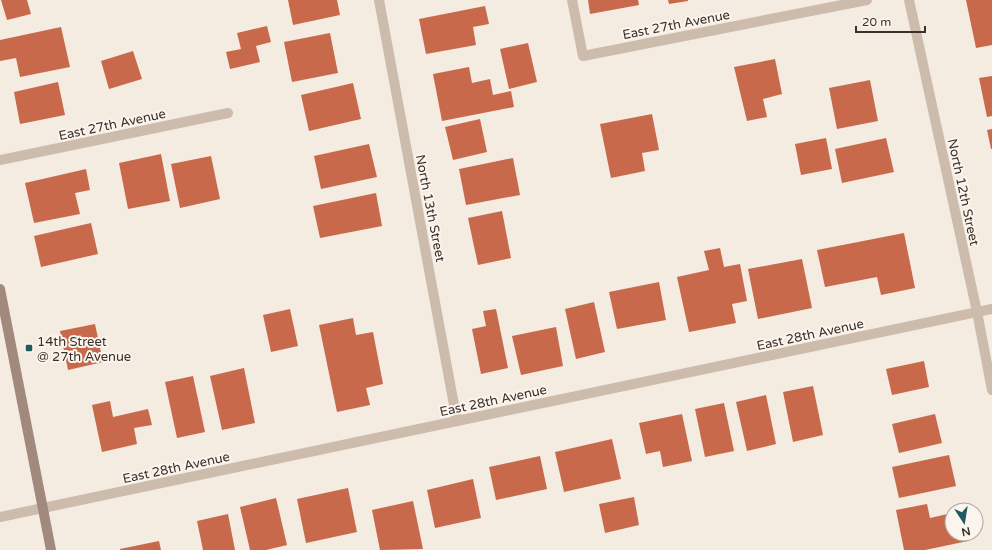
<svg xmlns="http://www.w3.org/2000/svg" width="992" height="550" font-family="'Varela Round',sans-serif">
<style>
.building{fill:#c8694b}
.lines{fill:none;stroke-linecap:round;stroke-linejoin:round}
.street{stroke:#cdbbac;stroke-width:10}
.secondary{stroke:#a18a7d;stroke-width:10}
.poi-dot{fill:#1f5a5e;stroke:#fbf5ee;stroke-width:1.5}
.labels{text-anchor:middle;stroke-width:4;stroke-linejoin:round;paint-order:stroke}
.street-label{font-size:13px;fill:#3b302b;stroke:#fbf5ee}
.poi-label{font-size:13px;fill:#3b302b;stroke:#fbf5ee;text-anchor:start}
</style>
<rect width="100%" height="100%" fill="#f4ebe1"/>
<g class="building">
<polygon points="1,0 27,0 31,14 7,20"/>
<polygon points="288,0 337,0 340,15 293,25"/>
<polygon points="588,0 638,0 639,5 590,14"/>
<polygon points="668,0 688,0 688,1 669,4"/>
<polygon points="966,0 992,0 992,45 976,48"/>
<polygon points="485,6 489,24 473,27 476,45 426,54 419,19"/>
<polygon points="267,26 271,42 256,46 260,62 230,69 226,52 241,49 237,33"/>
<polygon points="61,27 70,67 20,77 16,58 0,61 0,40"/>
<polygon points="330,33 338,73 292,82 284,42"/>
<polygon points="528,43 537,82 509,89 500,49"/>
<polygon points="133,51 142,79 109,89 101,61"/>
<polygon points="775,59 782,94 763,99 767,117 747,121 734,67"/>
<polygon points="469,67 472,83 490,79 493,95 511,91 514,107 442,121 433,74"/>
<polygon points="992,76 992,116 987,117 979,78"/>
<polygon points="870,80 878,121 837,129 829,88"/>
<polygon points="58,82 65,115 20,124 14,92"/>
<polygon points="353,83 361,119 309,131 301,95"/>
<polygon points="652,114 659,150 642,153 645,171 611,178 600,124"/>
<polygon points="480,119 487,152 453,160 445,127"/>
<polygon points="992,129 992,149 991,149 987,130"/>
<polygon points="826,138 832,169 801,175 795,144"/>
<polygon points="886,138 894,172 842,183 835,149"/>
<polygon points="369,144 377,177 321,189 314,156"/>
<polygon points="161,154 170,201 128,209 119,163"/>
<polygon points="211,156 220,199 180,208 171,164"/>
<polygon points="513,158 520,195 466,205 459,169"/>
<polygon points="86,169 90,190 75,193 80,214 34,223 25,183"/>
<polygon points="376,193 382,226 320,238 313,206"/>
<polygon points="502,211 511,258 478,265 468,218"/>
<polygon points="91,223 98,254 41,267 34,236"/>
<polygon points="904,233 915,288 881,295 877,277 825,287 817,250"/>
<polygon points="720,248 724,267 740,264 747,301 732,304 736,323 689,332 677,277 709,270 704,251"/>
<polygon points="802,259 812,308 758,319 748,269"/>
<polygon points="659,282 666,320 617,329 609,292"/>
<polygon points="594,302 605,352 576,359 565,309"/>
<polygon points="290,309 298,346 271,352 263,315"/>
<polygon points="496,309 508,368 481,374 472,329 486,326 483,311"/>
<polygon points="353,318 356,335 373,332 383,384 366,388 370,405 337,412 319,325"/>
<polygon points="95,324 103,362 68,370 60,331"/>
<polygon points="556,327 563,366 521,375 512,336"/>
<polygon points="924,361 929,387 892,395 886,369"/>
<polygon points="244,368 255,423 222,430 210,376"/>
<polygon points="193,376 205,432 177,438 165,382"/>
<polygon points="813,386 823,435 793,442 783,392"/>
<polygon points="766,395 776,444 747,451 736,402"/>
<polygon points="110,401 113,417 148,409 152,425 134,428 137,444 102,452 92,405"/>
<polygon points="724,403 734,451 705,457 695,409"/>
<polygon points="682,414 692,461 663,467 660,451 646,454 639,423"/>
<polygon points="935,414 942,443 899,453 892,424"/>
<polygon points="612,439 621,479 564,492 555,452"/>
<polygon points="949,455 956,486 899,498 892,467"/>
<polygon points="540,456 547,489 496,500 489,467"/>
<polygon points="473,479 481,518 435,528 427,490"/>
<polygon points="348,488 357,532 306,543 297,499"/>
<polygon points="634,497 639,525 605,533 599,504"/>
<polygon points="276,498 287,545 266,550 250,550 240,507"/>
<polygon points="413,501 423,549 380,550 372,510"/>
<polygon points="927,504 930,518 952,513 952,534 967,534 968,541 925,550 904,550 896,510"/>
<polygon points="228,514 235,550 203,550 197,521"/>
<polygon points="159,541 161,550 120,550 120,549"/>
</g>
<g class="lines">
<g class="street">
<polyline points="379,0 457,421"/>
<polyline points="572,0 583,56 867,0"/>
<polyline points="909,0 977,312 992,390"/>
<polyline points="0,160 228,113"/>
<polyline points="0,517 457,421 992,309"/>
</g>
<polyline class="secondary" points="0,289 51,550"/>
</g>
<rect class="poi-dot" x="25" y="344" width="8" height="8" rx="2"/>
<g class="labels">
<g class="street-label">
<text transform="translate(676 24) rotate(-11)" y="5">East 27th Avenue</text>
<text transform="translate(112 124) rotate(-12)" y="5">East 27th Avenue</text>
<text transform="translate(964 192) rotate(78)" y="5">North 12th Street</text>
<text transform="translate(431 208) rotate(79)" y="5">North 13th Street</text>
<text transform="translate(810 334) rotate(-12)" y="5">East 28th Avenue</text>
<text transform="translate(493 400) rotate(-12)" y="5">East 28th Avenue</text>
<text transform="translate(176 467) rotate(-12)" y="5">East 28th Avenue</text>
</g>
<g class="poi-label">
<text x="37" y="346">14th Street<tspan x="37" dy="15">@ 27th Avenue</tspan></text>
</g>
</g>
<g transform="translate(964 522) rotate(168)"><circle r="19" fill="#fbf5ee" stroke="#aea6a0"/>
<path d="M0-3L7 15L0 10L-7 15Z" fill="#1f5a5e"/>
<text y="-6" font-size="11" font-weight="bold" text-anchor="middle" fill="#3b302b">N</text>
</g>
<path d="M856 26v6h69v-6" fill="none" stroke="#3b302b" stroke-width="2"/>
<text x="862" y="26" font-size="12" fill="#3b302b" stroke="#fbf5ee" stroke-width="3" paint-order="stroke">20 m</text>
</svg>
